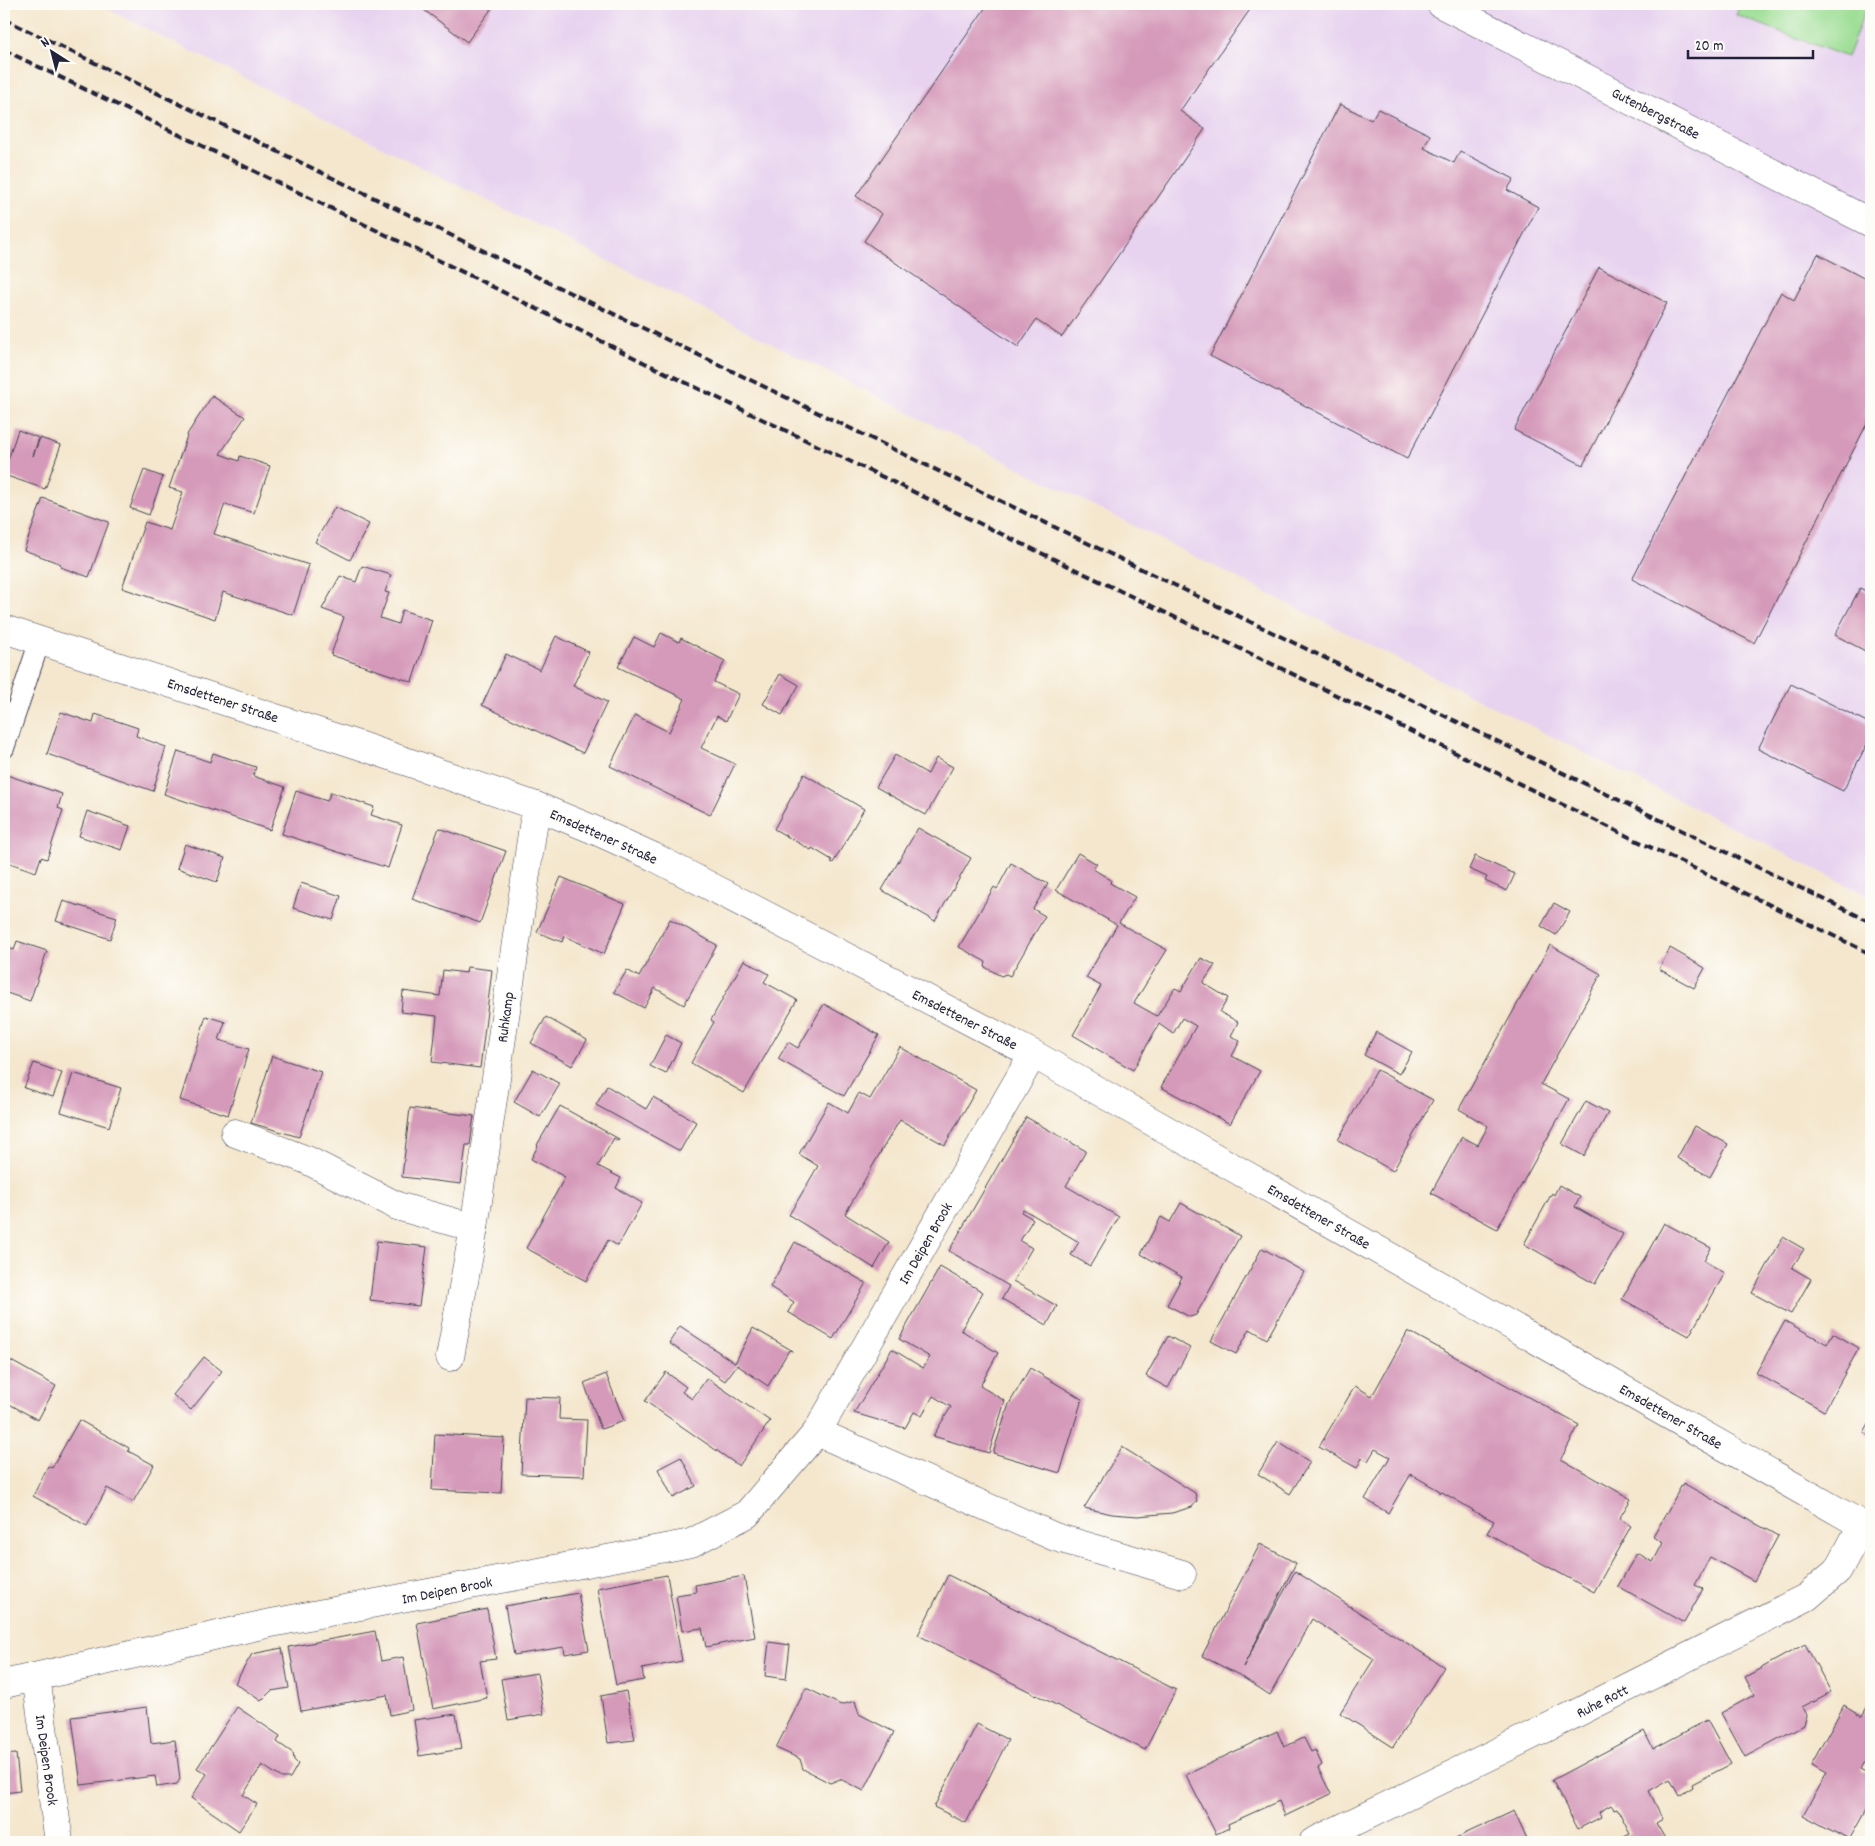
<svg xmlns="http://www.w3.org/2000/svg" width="1875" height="1846" font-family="Dekko,sans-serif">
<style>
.built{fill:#e7d2ef}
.green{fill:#9dde95;stroke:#608068}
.building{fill:#d59aba}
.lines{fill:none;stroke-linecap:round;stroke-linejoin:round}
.service-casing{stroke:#424051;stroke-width:22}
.minor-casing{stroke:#424051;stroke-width:29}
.tertiary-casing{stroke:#424051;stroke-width:29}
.service{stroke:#fff;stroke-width:20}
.minor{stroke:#fff;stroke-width:28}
.tertiary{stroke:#fff;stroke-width:28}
.rail{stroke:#22223b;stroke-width:4;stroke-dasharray:8 4;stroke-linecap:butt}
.labels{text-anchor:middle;stroke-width:4;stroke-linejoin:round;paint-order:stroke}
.street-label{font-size:15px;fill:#22223b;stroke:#fdfcf7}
</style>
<rect width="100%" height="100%" fill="#fdfcf7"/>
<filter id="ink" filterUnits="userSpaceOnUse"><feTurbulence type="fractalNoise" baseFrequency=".02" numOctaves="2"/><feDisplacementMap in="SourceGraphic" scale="10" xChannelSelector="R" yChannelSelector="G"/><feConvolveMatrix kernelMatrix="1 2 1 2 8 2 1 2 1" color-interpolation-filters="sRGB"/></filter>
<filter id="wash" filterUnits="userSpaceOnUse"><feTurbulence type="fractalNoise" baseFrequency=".0096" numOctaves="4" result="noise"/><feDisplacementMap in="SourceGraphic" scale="20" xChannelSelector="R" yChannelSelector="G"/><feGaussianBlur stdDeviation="1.12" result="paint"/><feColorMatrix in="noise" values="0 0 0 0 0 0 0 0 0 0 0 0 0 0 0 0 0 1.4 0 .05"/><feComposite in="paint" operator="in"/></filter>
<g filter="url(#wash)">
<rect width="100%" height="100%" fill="#f4e7ce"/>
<polygon class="built" points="98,4 1871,4 1871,897"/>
<polygon class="green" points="1740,4 1868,4 1847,57 1736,15"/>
<g id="blocks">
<g class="building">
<polygon points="416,4 495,4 467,42"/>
<polygon points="790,4 804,4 799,10"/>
<polygon points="988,4 1023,4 1026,5 1027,4 1245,4 1251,8 1180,111 1205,129 1062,337 1036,320 1018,347 864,241 882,214 856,196"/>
<polygon points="1340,104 1371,120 1378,109 1430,135 1424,148 1454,163 1460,151 1514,179 1507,190 1538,207 1407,459 1210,356"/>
<polygon points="1818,254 1871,282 1871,416 1754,643 1632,579 1781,292 1794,300"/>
<polygon points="1599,267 1667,303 1583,465 1514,430"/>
<polygon points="212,396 245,417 220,454 239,461 240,456 270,466 254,513 225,504 214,534 309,565 293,615 223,592 215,619 122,588 145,522 170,530 183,492 169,488 188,433"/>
<polygon points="18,430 39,438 33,456 40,438 61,445 45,489 4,475 4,459 8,460"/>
<polygon points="144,470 163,477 149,515 130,508"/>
<polygon points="43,498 109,522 89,577 60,567 61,564 24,550"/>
<polygon points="335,507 369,524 350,560 315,542"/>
<polygon points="362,566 391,575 385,592 389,593 380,618 398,624 402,610 432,620 412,682 331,655 344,617 322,609 340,576 356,582"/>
<polygon points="1860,588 1871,594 1871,654 1835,635"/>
<polygon points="661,633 679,642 681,638 725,661 714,682 739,694 726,721 717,716 701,748 735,764 710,815 610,766 635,715 669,732 685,699 618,667 634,637 654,647"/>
<polygon points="556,636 589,652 573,686 607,702 583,753 482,705 506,654 540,670"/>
<polygon points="780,674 799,685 782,715 763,704"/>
<polygon points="1791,684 1871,724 1871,736 1843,791 1758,749"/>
<polygon points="61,712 93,723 95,714 117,721 138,728 136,736 166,747 153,791 47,754"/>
<polygon points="178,751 210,762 213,753 234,760 256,767 253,776 285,787 270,830 164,794"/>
<polygon points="895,755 928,774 936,758 953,767 926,815 876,787"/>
<polygon points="804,774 864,809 833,863 831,862 832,860 812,848 811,850 774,829"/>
<polygon points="7,775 62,794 58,808 63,810 47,859 41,857 36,872 4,861 4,784"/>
<polygon points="296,791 327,801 331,792 374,807 371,815 402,825 388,868 282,834"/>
<polygon points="87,811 130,826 122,850 79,836"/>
<polygon points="439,828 506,851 480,923 412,899"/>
<polygon points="918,828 971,858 935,921 882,890"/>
<polygon points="185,844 225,858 217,882 177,868"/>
<polygon points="1078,853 1097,864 1093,869 1111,880 1110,883 1135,897 1119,923 1167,950 1134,1003 1157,1016 1175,988 1181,991 1201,958 1215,965 1203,983 1228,998 1220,1012 1238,1022 1231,1036 1240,1041 1232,1056 1260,1071 1230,1124 1161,1087 1196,1026 1182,1018 1173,1034 1159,1024 1133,1070 1073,1035 1101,986 1086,978 1117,925 1056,890"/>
<polygon points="1475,856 1515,874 1507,891 1485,881 1487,877 1469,869"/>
<polygon points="1011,863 1048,884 1033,909 1045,916 1010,976 1006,974 1001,976 985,967 986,962 959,947 994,887 997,889"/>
<polygon points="561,877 625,904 604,954 564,936 562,942 537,932"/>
<polygon points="301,883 341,896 333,920 293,908"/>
<polygon points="63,901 117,917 110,939 56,921"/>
<polygon points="1554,903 1570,912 1556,935 1541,926"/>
<polygon points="670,919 717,945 684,1005 655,988 644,1008 614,992 627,970 639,977"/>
<polygon points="17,941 47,951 30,1001 4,992 4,946 14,950"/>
<polygon points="1550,945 1601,974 1541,1084 1569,1099 1497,1229 1431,1193 1462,1137 1478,1145 1488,1126 1459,1109"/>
<polygon points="1670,948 1705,968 1694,988 1659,969"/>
<polygon points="744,960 769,974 764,982 797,1000 744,1093 691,1063 714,1022 711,1020"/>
<polygon points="467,967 492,970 480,1068 432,1062 437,1016 401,1012 403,991 440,996 443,970 466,973"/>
<polygon points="824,1004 879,1035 844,1096 778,1059 788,1042 798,1048"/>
<polygon points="206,1016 225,1022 219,1040 249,1049 228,1115 180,1100"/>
<polygon points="546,1017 587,1040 572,1066 531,1043"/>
<polygon points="1376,1032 1412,1052 1399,1074 1364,1055"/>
<polygon points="666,1035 681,1043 666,1074 650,1066"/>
<polygon points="900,1047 976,1090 945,1145 900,1120 887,1141 845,1214 889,1242 874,1268 789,1215 818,1166 799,1154 829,1102 848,1113 859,1093 870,1099"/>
<polygon points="272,1056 321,1072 299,1137 251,1123"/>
<polygon points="34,1063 62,1073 53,1097 24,1088"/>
<polygon points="533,1069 560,1084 540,1117 514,1102"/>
<polygon points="1377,1070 1433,1100 1393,1171 1338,1140"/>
<polygon points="73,1073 121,1088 109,1127 61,1112"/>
<polygon points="607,1086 646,1109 653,1097 696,1122 680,1151 596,1105"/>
<polygon points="1586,1101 1608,1113 1584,1156 1562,1144"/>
<polygon points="560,1106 619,1139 618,1141 614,1138 598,1166 621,1178 616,1188 642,1203 618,1246 608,1240 586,1281 526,1248 565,1177 531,1159 538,1146 537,1145"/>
<polygon points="410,1108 474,1116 470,1145 466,1145 461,1184 402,1177"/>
<polygon points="1026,1117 1086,1151 1066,1186 1119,1217 1090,1266 1071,1255 1079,1242 1023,1209 1021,1212 1033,1219 1020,1241 1032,1248 1013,1281 1057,1306 1047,1325 1002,1299 1009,1286 949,1251"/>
<polygon points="1695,1126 1728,1144 1710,1177 1677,1158"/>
<polygon points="1559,1185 1580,1197 1575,1207 1623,1234 1595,1284 1524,1244 1552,1193 1554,1195"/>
<polygon points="1181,1203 1240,1236 1196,1315 1190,1317 1167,1305 1182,1277 1141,1254 1161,1217 1170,1222"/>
<polygon points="1664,1223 1711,1248 1704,1261 1725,1273 1689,1336 1622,1299"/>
<polygon points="1783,1237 1804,1249 1792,1268 1811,1279 1791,1314 1752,1293"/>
<polygon points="377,1241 427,1247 419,1306 370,1300"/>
<polygon points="795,1242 866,1283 833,1339 788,1312 794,1302 770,1287"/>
<polygon points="1262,1248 1304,1272 1267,1339 1250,1329 1236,1354 1211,1341"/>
<polygon points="940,1267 983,1292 961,1330 998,1353 980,1386 1005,1401 989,1453 933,1436 951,1407 933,1396 922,1416 914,1412 905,1428 854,1413 892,1349 923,1368 930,1357 899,1339"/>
<polygon points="1785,1321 1827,1344 1833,1333 1859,1348 1824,1411 1756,1373"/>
<polygon points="680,1326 735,1363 753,1328 793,1351 789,1350 768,1386 737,1365 725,1381 669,1343"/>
<polygon points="1408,1331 1579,1425 1561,1459 1631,1499 1619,1519 1631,1526 1594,1592 1487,1533 1494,1521 1484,1516 1482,1516 1483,1515 1472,1511 1473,1510 1442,1492 1440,1493 1440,1491 1414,1476 1411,1476 1411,1474 1388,1513 1365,1499 1390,1457 1375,1449 1368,1461 1362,1458 1357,1468 1319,1447 1355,1386 1372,1396"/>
<polygon points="1168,1336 1190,1348 1168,1388 1146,1376"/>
<polygon points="4,1357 56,1386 38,1420 4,1401"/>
<polygon points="204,1357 222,1371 191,1410 173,1395"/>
<polygon points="1030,1368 1082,1399 1060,1473 993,1453 1009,1404"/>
<polygon points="666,1372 686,1387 682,1392 692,1399 707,1378 770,1421 739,1466 645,1401"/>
<polygon points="606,1374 624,1421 601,1429 584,1383"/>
<polygon points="525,1397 560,1398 559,1419 587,1420 584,1476 521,1474"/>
<polygon points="79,1420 129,1448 128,1451 154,1465 133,1502 107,1488 87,1526 33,1496 48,1466 52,1468"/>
<polygon points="1871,1421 1871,1437 1864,1433"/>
<polygon points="435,1434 504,1438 501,1493 432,1490"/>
<polygon points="1278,1442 1310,1462 1290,1494 1258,1474"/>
<polygon points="1122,1447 1195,1493 1197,1501 1192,1507 1172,1513 1138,1516 1112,1514 1084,1508"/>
<polygon points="681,1457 696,1486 673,1498 658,1469"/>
<polygon points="1683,1483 1778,1536 1754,1581 1710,1557 1695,1585 1703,1589 1684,1623 1618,1586 1637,1553 1653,1562 1663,1543 1653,1537"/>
<polygon points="1260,1544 1296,1563 1243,1667 1295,1571 1444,1667 1393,1747 1340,1713 1374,1659 1312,1619 1270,1695 1239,1675 1202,1656"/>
<polygon points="667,1575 682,1661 642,1669 644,1680 616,1685 597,1588"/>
<polygon points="948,1575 1176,1690 1145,1750 918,1635"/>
<polygon points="744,1576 755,1637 706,1647 702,1628 682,1631 676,1595 696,1592 695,1585"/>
<polygon points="578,1593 589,1650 565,1654 564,1647 514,1655 505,1606"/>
<polygon points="487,1609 496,1659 480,1661 487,1698 433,1709 417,1623"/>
<polygon points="375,1631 381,1661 403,1657 412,1710 390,1715 387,1695 301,1711 289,1647"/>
<polygon points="769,1642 790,1645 786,1679 765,1676"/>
<polygon points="1805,1644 1831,1692 1802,1707 1806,1715 1803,1725 1745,1757 1721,1713 1754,1695 1745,1677"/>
<polygon points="282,1648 289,1688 271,1691 261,1701 235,1683 252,1654"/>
<polygon points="537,1673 544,1714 508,1720 501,1679"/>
<polygon points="806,1688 841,1705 855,1701 859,1714 894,1732 864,1791 840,1779 830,1783 803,1769 800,1759 776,1748"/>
<polygon points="626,1691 635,1740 608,1743 601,1696"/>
<polygon points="1871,1700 1871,1750 1860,1770 1871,1776 1871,1801 1849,1840 1803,1815 1826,1773 1811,1765 1844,1705 1862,1716"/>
<polygon points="147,1707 151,1743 175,1740 180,1779 177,1784 157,1787 155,1776 81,1785 72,1717"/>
<polygon points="237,1707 280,1736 277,1742 293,1753 294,1760 298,1764 290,1778 282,1778 262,1765 243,1795 257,1804 239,1831 191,1798 207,1774 197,1768"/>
<polygon points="456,1714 462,1749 419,1756 414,1720"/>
<polygon points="1707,1720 1731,1764 1692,1784 1693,1787 1679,1796 1670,1779 1649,1791 1663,1819 1656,1823 1667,1842 1612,1842 1630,1833 1617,1808 1614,1809 1611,1805 1599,1812 1601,1817 1578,1829 1552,1780 1644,1731 1653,1749"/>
<polygon points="977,1724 1008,1740 966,1823 934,1807"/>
<polygon points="1277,1731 1284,1747 1304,1738 1311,1752 1315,1750 1322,1765 1318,1768 1331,1794 1285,1816 1279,1801 1228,1824 1229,1828 1216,1834 1186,1775"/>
<polygon points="16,1754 20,1791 4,1793 4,1755"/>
<polygon points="1514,1811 1528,1842 1447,1842"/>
</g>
</g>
</g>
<g filter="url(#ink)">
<use href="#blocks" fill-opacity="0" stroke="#424051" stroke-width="1"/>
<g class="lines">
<defs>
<polyline id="service" points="4,748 40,640"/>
<g id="minor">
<polyline points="1441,4 1871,223"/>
<polyline points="235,1133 307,1160 397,1206 474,1228"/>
<polyline points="450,1357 474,1228 536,806"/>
<polyline points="817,1432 1055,1537 1182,1574"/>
<polyline points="36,1677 59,1842"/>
<polyline points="4,1684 266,1624 691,1543 747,1514 817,1432 1033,1054"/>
<polyline points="1313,1842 1565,1719 1807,1597 1838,1570 1862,1525"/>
</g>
<polyline id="tertiary" points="4,629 361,746 536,806 592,829 654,857 1033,1054 1871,1530"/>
</defs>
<use href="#service" class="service-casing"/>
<use href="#minor" class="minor-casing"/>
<use href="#tertiary" class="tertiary-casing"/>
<use href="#service" class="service"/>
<use href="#minor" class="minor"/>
<use href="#tertiary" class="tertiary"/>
<g class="rail">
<polyline points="4,19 1871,922"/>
<polyline points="4,50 475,278 645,363 1210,634 1871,954"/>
</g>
</g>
</g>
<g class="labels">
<g class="street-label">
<text transform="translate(1656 113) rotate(27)" y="5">Gutenbergstraße</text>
<text transform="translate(223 700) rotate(18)" y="5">Emsdettener Straße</text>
<text transform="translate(604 836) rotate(24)" y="5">Emsdettener Straße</text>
<text transform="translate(505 1017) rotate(-82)" y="5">Ruhkamp</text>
<text transform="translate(965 1019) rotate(27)" y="5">Emsdettener Straße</text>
<text transform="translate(1319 1216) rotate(30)" y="5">Emsdettener Straße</text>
<text transform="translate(925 1243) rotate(-60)" y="5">Im Deipen Brook</text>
<text transform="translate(1671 1416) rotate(30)" y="5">Emsdettener Straße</text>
<text transform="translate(447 1590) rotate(-11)" y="5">Im Deipen Brook</text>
<text transform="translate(1602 1701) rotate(-27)" y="5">Ruhe Rott</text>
<text transform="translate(47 1760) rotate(82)" y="5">Im Deipen Brook</text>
</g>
</g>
<rect width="1875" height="1846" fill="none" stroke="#fdfcf7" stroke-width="20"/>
<g transform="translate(52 52) rotate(324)" stroke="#fdfcf7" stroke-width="4" paint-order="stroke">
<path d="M0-4L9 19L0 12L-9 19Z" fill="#22223b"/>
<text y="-8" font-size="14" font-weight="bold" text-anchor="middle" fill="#22223b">N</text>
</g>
<path d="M1688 50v8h125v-8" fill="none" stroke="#22223b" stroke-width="2.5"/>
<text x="1695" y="50" font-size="15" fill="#22223b" stroke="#fdfcf7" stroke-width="4" paint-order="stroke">20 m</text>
</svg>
